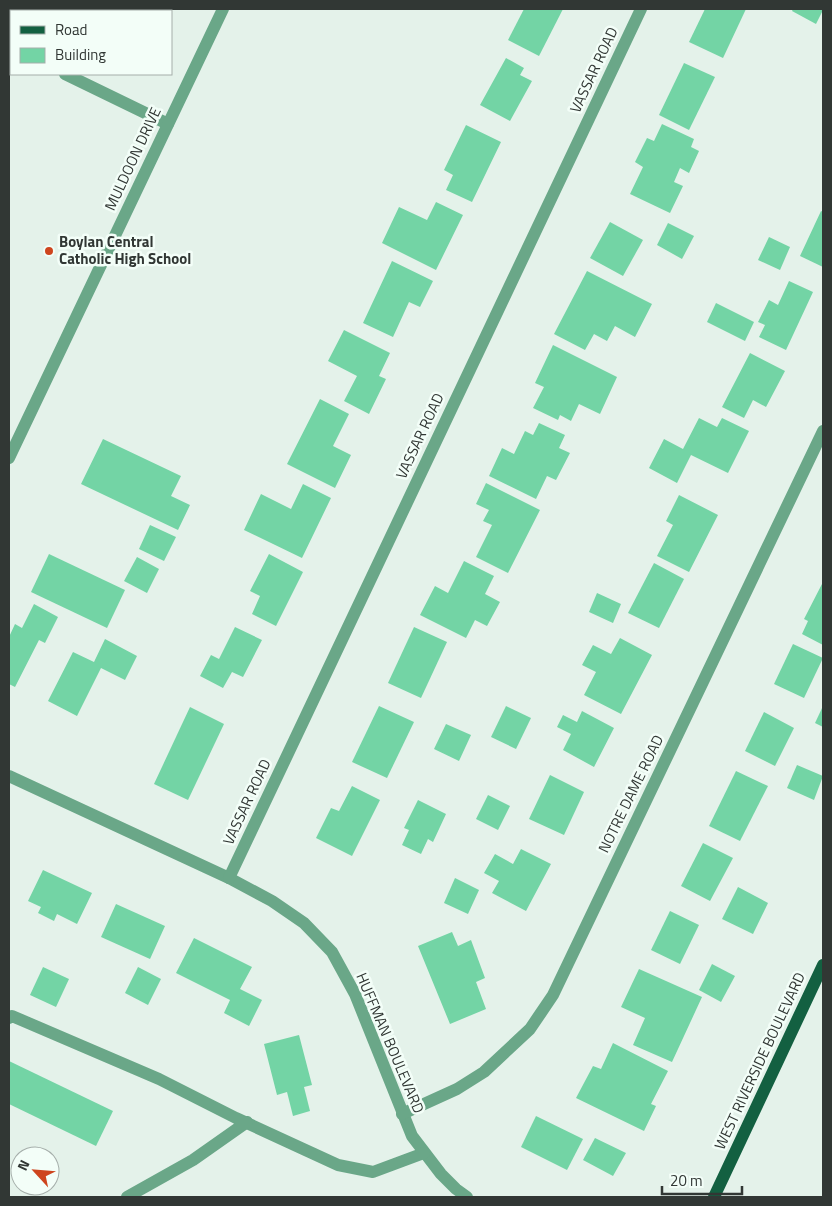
<svg xmlns="http://www.w3.org/2000/svg" width="832" height="1206" font-family="'Titillium Web',sans-serif">
<style>
.building{fill:#73d4a5}
.lines{fill:none;stroke-linecap:round;stroke-linejoin:round}
.minor{stroke:#6aa788;stroke-width:12}
.major{stroke:#136041;stroke-width:12}
.poi-dot{fill:#ce451e;stroke:#f3fef8;stroke-width:2}
.labels{text-anchor:middle;stroke-width:5;stroke-linejoin:round;paint-order:stroke}
.street-label{font-size:15px;fill:#313734;stroke:#f3fef8}
.poi-label{font-size:15px;font-weight:bold;fill:#313734;stroke:#f3fef8;text-anchor:start}
</style>
<rect width="100%" height="100%" fill="#e4f2ea"/>
<g class="building">
<polygon points="524,9 563,9 539,56 508,40"/>
<polygon points="705,9 746,9 723,58 689,42"/>
<polygon points="793,9 823,9 823,10 816,24 792,11"/>
<polygon points="506,58 524,68 520,75 532,81 510,121 480,105"/>
<polygon points="684,63 715,77 689,130 659,115"/>
<polygon points="662,124 694,139 691,147 699,151 689,173 680,168 674,182 683,186 670,213 630,194 643,167 635,162 647,138 654,141"/>
<polygon points="466,125 501,142 472,202 446,190 453,175 444,170"/>
<polygon points="436,202 463,215 436,270 382,243 399,207 427,220"/>
<polygon points="821,211 823,212 823,267 800,256"/>
<polygon points="610,222 643,240 623,276 590,258"/>
<polygon points="668,223 694,236 682,259 657,245"/>
<polygon points="769,237 790,247 780,270 758,260"/>
<polygon points="392,261 433,281 420,307 409,302 393,337 363,323"/>
<polygon points="587,271 652,304 635,337 615,326 607,341 594,334 585,350 554,334"/>
<polygon points="789,281 813,292 786,350 759,337 765,325 758,322 769,300 778,305"/>
<polygon points="716,303 754,322 745,341 707,322"/>
<polygon points="344,330 390,353 379,376 386,379 369,414 344,401 357,376 328,361"/>
<polygon points="553,345 617,377 600,414 579,404 571,421 560,415 558,420 533,408 544,387 535,383"/>
<polygon points="750,353 785,371 766,407 753,400 744,418 722,407"/>
<polygon points="320,399 349,414 333,446 351,455 335,488 287,464"/>
<polygon points="699,418 717,427 722,418 749,431 728,473 691,455 677,483 649,468 664,439 683,449"/>
<polygon points="539,423 565,435 559,448 570,453 556,480 547,476 536,499 489,476 502,448 514,454 525,431 533,435"/>
<polygon points="103,439 181,476 171,496 190,505 178,530 81,484"/>
<polygon points="486,483 540,510 508,573 476,557 492,525 483,521 489,510 476,504"/>
<polygon points="303,484 331,498 302,558 244,530 261,494 291,509"/>
<polygon points="679,495 718,515 689,572 657,556 673,525 666,521"/>
<polygon points="150,525 176,537 164,561 139,549"/>
<polygon points="49,554 125,590 107,628 31,592"/>
<polygon points="269,554 303,572 276,626 252,614 260,596 250,591"/>
<polygon points="137,557 159,569 147,593 124,581"/>
<polygon points="464,561 494,576 485,594 500,602 487,626 475,620 466,638 420,615 435,586 448,593"/>
<polygon points="654,563 684,579 659,628 628,613"/>
<polygon points="823,582 823,645 802,634 808,621 804,619"/>
<polygon points="597,593 621,604 613,623 589,612"/>
<polygon points="34,604 58,617 45,643 39,640 15,687 9,684 9,637 15,624 22,628"/>
<polygon points="235,627 262,640 243,677 232,672 223,688 200,676 211,655 219,659"/>
<polygon points="414,627 447,642 421,698 388,683"/>
<polygon points="620,638 652,655 621,714 584,695 596,672 582,665 593,645 611,654"/>
<polygon points="105,639 137,656 125,680 101,668 77,716 48,701 73,652 94,662"/>
<polygon points="793,644 823,658 804,698 774,684"/>
<polygon points="379,706 414,722 387,778 352,762"/>
<polygon points="506,706 531,718 516,749 491,737"/>
<polygon points="823,706 823,727 815,723"/>
<polygon points="190,707 224,724 188,800 154,784"/>
<polygon points="582,711 614,728 594,767 563,750 571,734 557,727 563,715 577,722"/>
<polygon points="764,712 794,728 775,766 745,751"/>
<polygon points="446,724 471,735 459,761 434,749"/>
<polygon points="797,765 823,776 814,800 787,788"/>
<polygon points="736,771 768,786 740,841 709,826"/>
<polygon points="550,775 584,792 564,835 529,819"/>
<polygon points="352,786 380,800 352,856 316,838 331,808 339,811"/>
<polygon points="488,795 510,806 498,830 476,819"/>
<polygon points="418,800 446,814 433,842 428,839 421,854 402,845 409,830 404,828"/>
<polygon points="703,843 733,858 710,901 681,886"/>
<polygon points="521,849 551,864 526,911 492,893 499,881 484,873 495,854 513,864"/>
<polygon points="43,870 92,893 77,924 57,914 54,921 38,913 41,907 28,901"/>
<polygon points="455,878 479,890 468,914 444,903"/>
<polygon points="738,887 768,903 753,934 722,919"/>
<polygon points="116,904 165,926 150,959 101,937"/>
<polygon points="670,911 699,925 680,964 651,950"/>
<polygon points="452,932 458,946 471,940 485,978 476,982 486,1009 450,1024 418,946"/>
<polygon points="194,938 252,967 240,989 262,1000 249,1026 224,1013 230,1000 176,973"/>
<polygon points="712,964 735,976 721,1002 699,990"/>
<polygon points="43,967 69,979 56,1007 30,995"/>
<polygon points="138,967 161,979 148,1005 125,993"/>
<polygon points="639,969 702,997 672,1062 633,1045 645,1018 621,1007"/>
<polygon points="299,1035 312,1085 304,1087 310,1111 293,1116 287,1092 277,1095 264,1044"/>
<polygon points="613,1043 668,1071 651,1104 656,1106 644,1131 576,1098 593,1066 601,1069"/>
<polygon points="9,1061 113,1111 96,1146 9,1104"/>
<polygon points="536,1116 583,1139 567,1170 521,1147"/>
<polygon points="595,1138 626,1153 613,1176 583,1160"/>
</g>
<g class="lines">
<g class="minor">
<polyline points="65,11 67,9"/>
<polyline points="9,46 11,48"/>
<polyline points="65,74 168,124"/>
<polyline points="9,458 223,9"/>
<polyline points="9,776 229,878 272,901 304,923 332,952 355,994 412,1136 441,1174 456,1189 467,1197"/>
<polyline points="229,878 641,9"/>
<polyline points="9,1018 12,1016 159,1079 236,1118 338,1165 373,1172 424,1153"/>
<polyline points="402,1114 457,1089 484,1072 530,1029 553,995 823,431"/>
<polyline points="127,1197 193,1160 247,1122"/>
</g>
<polyline class="major" points="714,1197 823,965"/>
</g>
<circle class="poi-dot" cx="49" cy="251" r="5"/>
<g class="labels">
<g class="street-label">
<text transform="translate(594 70) rotate(-65)" y="5">VASSAR ROAD</text>
<text transform="translate(133 159) rotate(-65)" y="5">MULDOON DRIVE</text>
<text transform="translate(420 436) rotate(-65)" y="5">VASSAR ROAD</text>
<text transform="translate(631 794) rotate(-64)" y="5">NOTRE DAME ROAD</text>
<text transform="translate(247 802) rotate(-65)" y="5">VASSAR ROAD</text>
<text transform="translate(390 1043) rotate(67)" y="5">HUFFMAN BOULEVARD</text>
<text transform="translate(760 1061) rotate(-65)" y="5">WEST RIVERSIDE BOULEVARD</text>
</g>
<g class="poi-label">
<text x="59" y="247">Boylan Central<tspan x="59" dy="17">Catholic High School</tspan></text>
</g>
</g>
<rect width="832" height="1206" fill="none" stroke="#313734" stroke-width="20"/>
<rect x="10" y="10" width="162" height="65" fill="#f3fef8" stroke="#a5aeaa"/>
<rect x="20" y="26" width="25" height="8" fill="#136041" stroke="#a5aeaa"/>
<text x="55" y="35" font-size="15" fill="#313734">Road</text>
<rect x="20" y="48" width="25" height="15" fill="#73d4a5" stroke="#a5aeaa"/>
<text x="55" y="60" font-size="15" fill="#313734">Building</text>
<g transform="translate(35 1171) rotate(296)"><circle r="24" fill="#f3fef8" stroke="#a5aeaa"/>
<path d="M0-4L9 19L0 12L-9 19Z" fill="#ce451e"/>
<text y="-8" font-size="14" font-weight="bold" text-anchor="middle" fill="#313734">N</text>
</g>
<path d="M662 1186v8h80v-8" fill="none" stroke="#313734" stroke-width="2.5"/>
<text x="670" y="1186" font-size="15" fill="#313734" stroke="#f3fef8" stroke-width="4" paint-order="stroke">20 m</text>
</svg>
